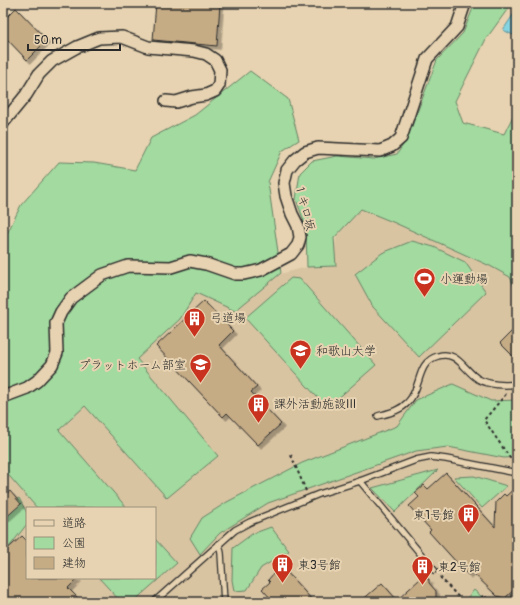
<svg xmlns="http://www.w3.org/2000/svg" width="520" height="605" font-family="Pangolin,'Klee One',sans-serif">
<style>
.built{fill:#d9c4a2;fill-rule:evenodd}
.green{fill:#a2da9f;stroke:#668265}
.water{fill:#84d4e1;stroke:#609098}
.building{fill:#c6ac85;stroke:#2b2b2b;filter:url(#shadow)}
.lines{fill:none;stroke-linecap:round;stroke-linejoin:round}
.lane-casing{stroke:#2b2b2b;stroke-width:8}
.street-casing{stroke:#2b2b2b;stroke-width:14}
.path{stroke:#2b2b2b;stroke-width:2;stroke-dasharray:3 3;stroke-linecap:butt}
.lane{stroke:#e7d3b1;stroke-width:5.5}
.street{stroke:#e7d3b1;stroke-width:11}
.labels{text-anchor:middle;stroke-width:4;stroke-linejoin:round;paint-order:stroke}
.street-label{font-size:12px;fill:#2b2b2b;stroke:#e7d3b1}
.poi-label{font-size:12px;fill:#2b2b2b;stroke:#e7d3b1;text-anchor:start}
</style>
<defs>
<filter id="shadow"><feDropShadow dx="3.5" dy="3.5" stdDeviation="0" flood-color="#0004"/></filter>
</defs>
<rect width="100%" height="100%" fill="#e7d3b1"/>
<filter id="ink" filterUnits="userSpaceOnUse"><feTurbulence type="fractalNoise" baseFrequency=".025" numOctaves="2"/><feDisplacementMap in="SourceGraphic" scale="8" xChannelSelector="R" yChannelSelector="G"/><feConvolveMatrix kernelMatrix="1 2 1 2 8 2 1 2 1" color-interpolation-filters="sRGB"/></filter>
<g filter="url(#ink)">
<path class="built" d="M517 149V602H3V434L187 283H245L307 267 333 266 341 197ZM27 508H155V578H27Z"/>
<g class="green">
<polygon points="475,3 512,3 486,39 455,101 463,123 504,134 517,108 517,293 510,277 490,266 395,223 361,209 334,238 336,266 307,267 306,227 296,199 300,173 312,161 337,156 374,159 397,154 407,139 437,60 463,33"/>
<polygon points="250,71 288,99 299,140 282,151 268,182 281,273 235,311 196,293 180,319 137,359 218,456 167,498 85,406 59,430 127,508 37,508 3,469 3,242 21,205 59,162 94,163 135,170 151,138 195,115"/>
<polygon points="412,241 434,247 465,262 486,292 419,357 373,307 355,274 382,253"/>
<polygon points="291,278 300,279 376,365 327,408 245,318"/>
<polygon points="453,384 491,401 517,400 517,457 504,458 448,447 416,451 268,503 220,533 200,554 190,538 202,518 227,502 302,463 397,426 416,400"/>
<polygon points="438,470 395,512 372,488"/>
<polygon points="474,476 507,486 482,508 454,477"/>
<polygon points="19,498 27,513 27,524 3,555 3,507"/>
<polygon points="271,527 289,551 261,568 247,590 234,591 232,580 233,548 252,534"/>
<polygon points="155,539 177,563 133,602 121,602 99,578 155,578"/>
<polygon points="474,590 487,601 488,602 468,602 466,599"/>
</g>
<polygon class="water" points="517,9 517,37 503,30"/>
<g class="building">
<polygon points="156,3 220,4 217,46 153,40"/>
<polygon points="16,8 47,40 27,60 3,35 3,21"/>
<polygon points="204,301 233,331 219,345 257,387 251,392 281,424 258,445 227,413 223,417 156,346"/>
<polygon points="517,326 517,360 500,343"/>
<polygon points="446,473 495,527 496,502 504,494 506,496 517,486 517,587 505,598 497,596 471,571 468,575 429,532 431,530 409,506 419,497 415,493 424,485 428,489"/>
<polygon points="10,491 21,504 3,520 3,496"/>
<polygon points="22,536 27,541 27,578 78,578 68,588 82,602 3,602 3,553"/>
<polygon points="284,569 314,602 274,602 262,589 270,582 268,580 274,573 277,575"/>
<polygon points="420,579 429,579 429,583 436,591 436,602 360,602 382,583 397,600"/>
</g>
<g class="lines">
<defs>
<g id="lane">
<path d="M378 416C389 413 400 411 408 402 422 388 416 362 438 356 457 350 464 370 478 379 489 385 505 386 517 384"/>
<polyline points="360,481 434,570"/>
<polyline points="219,544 221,553 224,602"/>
<polyline points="154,602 235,530 250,522 319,494 360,481 416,460 431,457 446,459 512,472 517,471"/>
</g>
<g id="street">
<polyline points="3,123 26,95 39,74 52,61 77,47 99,38 122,37 148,47 194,51 206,54 215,60 220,70 219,85 215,91 206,95 192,97 176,102 166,101"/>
<polyline points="3,397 27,388 37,381 52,365 57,353 56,323 61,312 71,298 102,275 128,266 171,267 190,261 206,264 235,274 244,274 261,270 291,254 298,245 300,237 298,226 292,214 286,196 284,183 287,170 295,160 305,152 318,148 380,151 392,146 401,138 427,59 457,27 465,3"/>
</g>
</defs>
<use href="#lane" class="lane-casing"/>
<use href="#street" class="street-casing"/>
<g class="path">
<polyline points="506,394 484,420 512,461"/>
<polyline points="291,455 306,491"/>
<polyline points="440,577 463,602"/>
<polyline points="477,602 484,595 490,602"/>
</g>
<use href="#lane" class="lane"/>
<use href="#street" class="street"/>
</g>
</g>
<defs>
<symbol id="stadium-pin" viewBox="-11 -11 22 30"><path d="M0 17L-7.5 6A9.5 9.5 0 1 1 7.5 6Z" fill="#c8321e" stroke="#e7d3b1"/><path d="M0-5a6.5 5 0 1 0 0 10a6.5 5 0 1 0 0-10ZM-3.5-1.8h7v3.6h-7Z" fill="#fff"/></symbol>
<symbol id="building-pin" viewBox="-11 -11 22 30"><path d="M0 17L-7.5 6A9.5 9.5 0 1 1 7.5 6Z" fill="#c8321e" stroke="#e7d3b1"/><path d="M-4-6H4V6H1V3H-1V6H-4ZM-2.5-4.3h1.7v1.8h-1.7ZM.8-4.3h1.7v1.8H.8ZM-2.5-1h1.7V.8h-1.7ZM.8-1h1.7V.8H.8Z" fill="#fff"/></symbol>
<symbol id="university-pin" viewBox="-11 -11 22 30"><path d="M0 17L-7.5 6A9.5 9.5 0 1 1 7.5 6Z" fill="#c8321e" stroke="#e7d3b1"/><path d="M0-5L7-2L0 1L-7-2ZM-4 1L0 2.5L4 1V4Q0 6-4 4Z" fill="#fff"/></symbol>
</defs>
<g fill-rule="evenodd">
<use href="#stadium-pin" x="412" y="266" width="25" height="34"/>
<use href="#building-pin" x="182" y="306" width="25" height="34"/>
<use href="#university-pin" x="288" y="338" width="25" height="34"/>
<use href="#university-pin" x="188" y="352" width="25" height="34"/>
<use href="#building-pin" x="246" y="392" width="25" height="34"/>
<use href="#building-pin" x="456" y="502" width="25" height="34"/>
<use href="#building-pin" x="270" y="552" width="25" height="34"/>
<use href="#building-pin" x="410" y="554" width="25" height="34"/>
</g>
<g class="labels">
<g class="street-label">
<text transform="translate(305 207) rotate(75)" y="4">１キロ坂</text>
</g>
<g class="poi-label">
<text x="440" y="283">小運動場</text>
<text x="210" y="322">弓道場</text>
<text x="316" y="355">和歌山大学</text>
<text x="186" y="369" text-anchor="end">プラットホーム部室</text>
<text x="274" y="408">課外活動施設III</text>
<text x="454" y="519" text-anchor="end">東1号館</text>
<text x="298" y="569">東3号館</text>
<text x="438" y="571">東2号館</text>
</g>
</g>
<rect width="520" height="605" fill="none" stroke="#e7d3b1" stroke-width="16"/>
<rect x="8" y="8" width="504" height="589" fill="none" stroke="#2b2b2b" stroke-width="1.5" filter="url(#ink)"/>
<rect x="26" y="507" width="130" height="72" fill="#e7d3b1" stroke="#9c907b"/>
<rect x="34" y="520" width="20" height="6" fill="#e7d3b1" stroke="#9c907b"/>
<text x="62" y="527" font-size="12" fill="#2b2b2b">道路</text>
<rect x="34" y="537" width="20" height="12" fill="#a2da9f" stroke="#9c907b"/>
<text x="62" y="547" font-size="12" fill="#2b2b2b">公園</text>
<rect x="34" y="557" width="20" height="12" fill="#c6ac85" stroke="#9c907b"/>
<text x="62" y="567" font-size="12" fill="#2b2b2b">建物</text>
<path d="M28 44v6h92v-6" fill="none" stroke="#2b2b2b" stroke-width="2"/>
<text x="34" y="44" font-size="12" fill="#2b2b2b" stroke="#e7d3b1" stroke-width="3" paint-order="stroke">50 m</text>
</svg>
